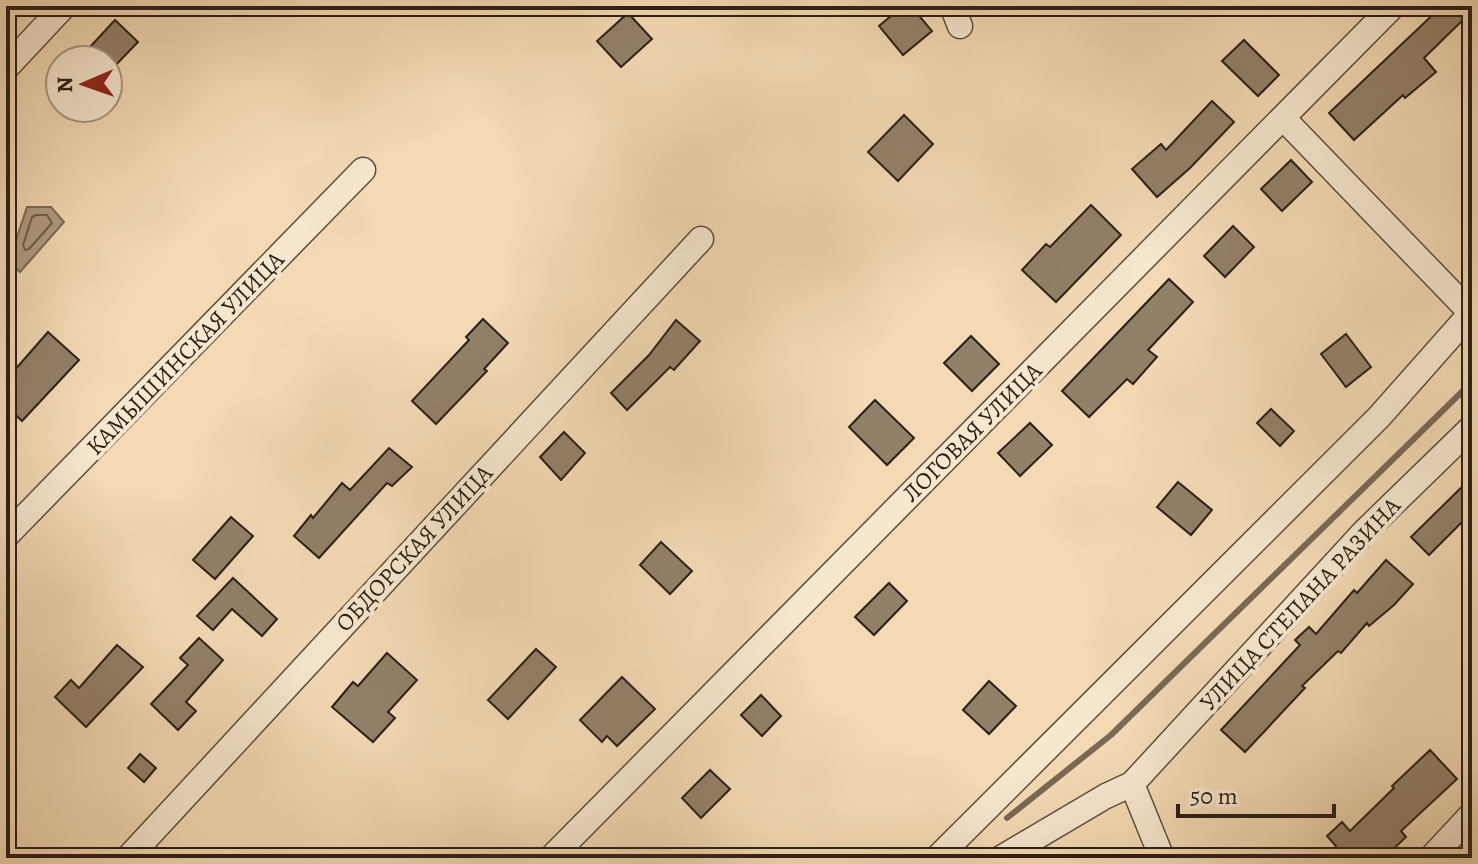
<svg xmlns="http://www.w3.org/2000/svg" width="1478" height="864" font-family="Alegreya,serif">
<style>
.water{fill:#af9a7f;stroke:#7a6955;stroke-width:2}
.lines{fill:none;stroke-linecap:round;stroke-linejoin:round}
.shore{stroke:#6c5c4b;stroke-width:2}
.stream{stroke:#7a6955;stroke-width:6}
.building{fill:#938069;stroke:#2a1f17;stroke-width:2}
.minor-casing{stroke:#5c4e3e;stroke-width:27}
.minor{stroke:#f7e7cf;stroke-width:24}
.labels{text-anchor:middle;stroke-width:8;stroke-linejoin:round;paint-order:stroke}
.street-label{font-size:24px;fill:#2a1f17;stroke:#f7e7cf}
</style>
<rect width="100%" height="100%" fill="#f3dab5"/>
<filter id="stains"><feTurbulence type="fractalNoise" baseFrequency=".0025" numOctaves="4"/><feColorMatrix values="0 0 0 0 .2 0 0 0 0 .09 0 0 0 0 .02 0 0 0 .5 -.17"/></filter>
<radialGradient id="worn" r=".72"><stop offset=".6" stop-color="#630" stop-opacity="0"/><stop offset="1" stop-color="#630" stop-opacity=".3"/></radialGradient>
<polygon class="water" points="27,207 51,207 64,222 20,272 6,259 6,255 14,246"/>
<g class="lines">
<polygon class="shore" points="36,215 47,215 52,223 29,249 25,250 23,245 32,217"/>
<polyline class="stream" points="1007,818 1111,735 1472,382"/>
</g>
<g class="building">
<polygon points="903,6 911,6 932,31 903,55 879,26"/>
<polygon points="1442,6 1472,6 1472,11 1424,58 1436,72 1405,98 1403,95 1354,140 1329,113"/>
<polygon points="628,13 652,39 621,67 597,41"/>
<polygon points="115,20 138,42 112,69 108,66 108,60 102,60 89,48"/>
<polygon points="1244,40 1279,75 1258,96 1222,61"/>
<polygon points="1212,101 1234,122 1190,168 1157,197 1132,169 1161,144 1166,150"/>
<polygon points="904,115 933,144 898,181 868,152"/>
<polygon points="1291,160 1312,182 1282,211 1261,189"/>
<polygon points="1091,205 1121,235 1056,302 1022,270 1046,244 1050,247"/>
<polygon points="1233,226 1254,247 1225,277 1204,256"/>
<polygon points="1169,279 1193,302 1148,350 1157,357 1133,384 1127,379 1089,417 1062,391"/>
<polygon points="483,319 508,343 484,369 487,371 436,424 412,401 469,340 466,337"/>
<polygon points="676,320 700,341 674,370 670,367 627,410 611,393 649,355"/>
<polygon points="48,332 79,360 22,421 6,406 6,380"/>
<polygon points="1346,334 1371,367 1346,387 1321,354"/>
<polygon points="971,336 999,364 972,391 944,363"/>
<polygon points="875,400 914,438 887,465 849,427"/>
<polygon points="1271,409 1294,431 1280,446 1257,423"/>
<polygon points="1030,423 1052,445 1020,476 998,453"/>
<polygon points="564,432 585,453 561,480 540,457"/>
<polygon points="389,448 412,467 392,486 387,483 319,558 294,536 311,515 313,518 342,483 350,490"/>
<polygon points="1472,477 1472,512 1429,555 1411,537"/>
<polygon points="1178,482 1212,510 1191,535 1157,507"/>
<polygon points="231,517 253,536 215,579 193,560"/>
<polygon points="661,542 692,571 670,594 640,565"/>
<polygon points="1386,560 1413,584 1394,605 1369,626 1367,623 1341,653 1338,651 1302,686 1305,688 1245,752 1221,730 1300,645 1295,640 1309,627 1316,634 1354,590 1357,593"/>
<polygon points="233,578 277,619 262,636 232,609 213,630 197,616"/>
<polygon points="889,583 907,601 874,635 855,617"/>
<polygon points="199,638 223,660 186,702 196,711 178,730 151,704 188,665 180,658"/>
<polygon points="117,645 143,667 86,727 55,697 71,680 79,688"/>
<polygon points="536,649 556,667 508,719 488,700"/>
<polygon points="387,653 417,680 388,712 395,718 373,742 332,707 353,682 358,686"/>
<polygon points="622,677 655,709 617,746 607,736 602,742 580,720"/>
<polygon points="989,681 1016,706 989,734 963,710"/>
<polygon points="761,695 781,716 762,736 741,715"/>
<polygon points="1430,750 1457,779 1401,831 1406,837 1384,858 1324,858 1336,846 1327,836 1342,822 1350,831 1394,788 1392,786"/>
<polygon points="140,754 156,768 144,782 128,768"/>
<polygon points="710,770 730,789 701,818 682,798"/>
</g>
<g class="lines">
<defs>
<g id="minor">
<polyline points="952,6 960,26"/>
<polyline points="6,68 64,6"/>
<polyline points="1283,118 1471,313"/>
<polyline points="6,536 363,170"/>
<polyline points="1132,784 1162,858"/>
<polyline points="128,858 701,239"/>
<polyline points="551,858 1393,6"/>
<polyline points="937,858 1379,417 1472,312"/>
<polyline points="1001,858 1106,796 1132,784 1365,531 1472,427"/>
<polyline points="1431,858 1472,814"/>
</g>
</defs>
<use href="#minor" class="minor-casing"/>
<use href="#minor" class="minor"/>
</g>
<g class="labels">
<g class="street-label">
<text transform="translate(185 353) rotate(-46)" y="8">КАМЫШИНСКАЯ УЛИЦА</text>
<text transform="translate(972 432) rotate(-45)" y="8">ЛОГОВАЯ УЛИЦА</text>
<text transform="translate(414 548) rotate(-47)" y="8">ОБДОРСКАЯ УЛИЦА</text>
<text transform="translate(1300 604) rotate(-47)" y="8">УЛИЦА СТЕПАНА РАЗИНА</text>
</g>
</g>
<rect width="1478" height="864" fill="none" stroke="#f3dab5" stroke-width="32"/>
<rect x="8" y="8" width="1462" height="848" fill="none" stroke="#2a1f17" stroke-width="4"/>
<rect x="16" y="16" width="1446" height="832" fill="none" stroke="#2a1f17" stroke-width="2"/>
<g transform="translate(84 84) rotate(268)"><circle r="38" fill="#f7e7cf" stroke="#a59785" stroke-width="2"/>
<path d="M0-6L14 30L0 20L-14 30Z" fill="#8f2418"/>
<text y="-12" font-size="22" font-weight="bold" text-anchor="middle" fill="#2a1f17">N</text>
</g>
<path d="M1178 804v12h156v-12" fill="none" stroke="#2a1f17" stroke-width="4"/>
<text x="1190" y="804" font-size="24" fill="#2a1f17" stroke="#f7e7cf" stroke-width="6" paint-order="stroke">50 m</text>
<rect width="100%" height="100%" filter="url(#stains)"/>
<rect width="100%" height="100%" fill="url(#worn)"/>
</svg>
